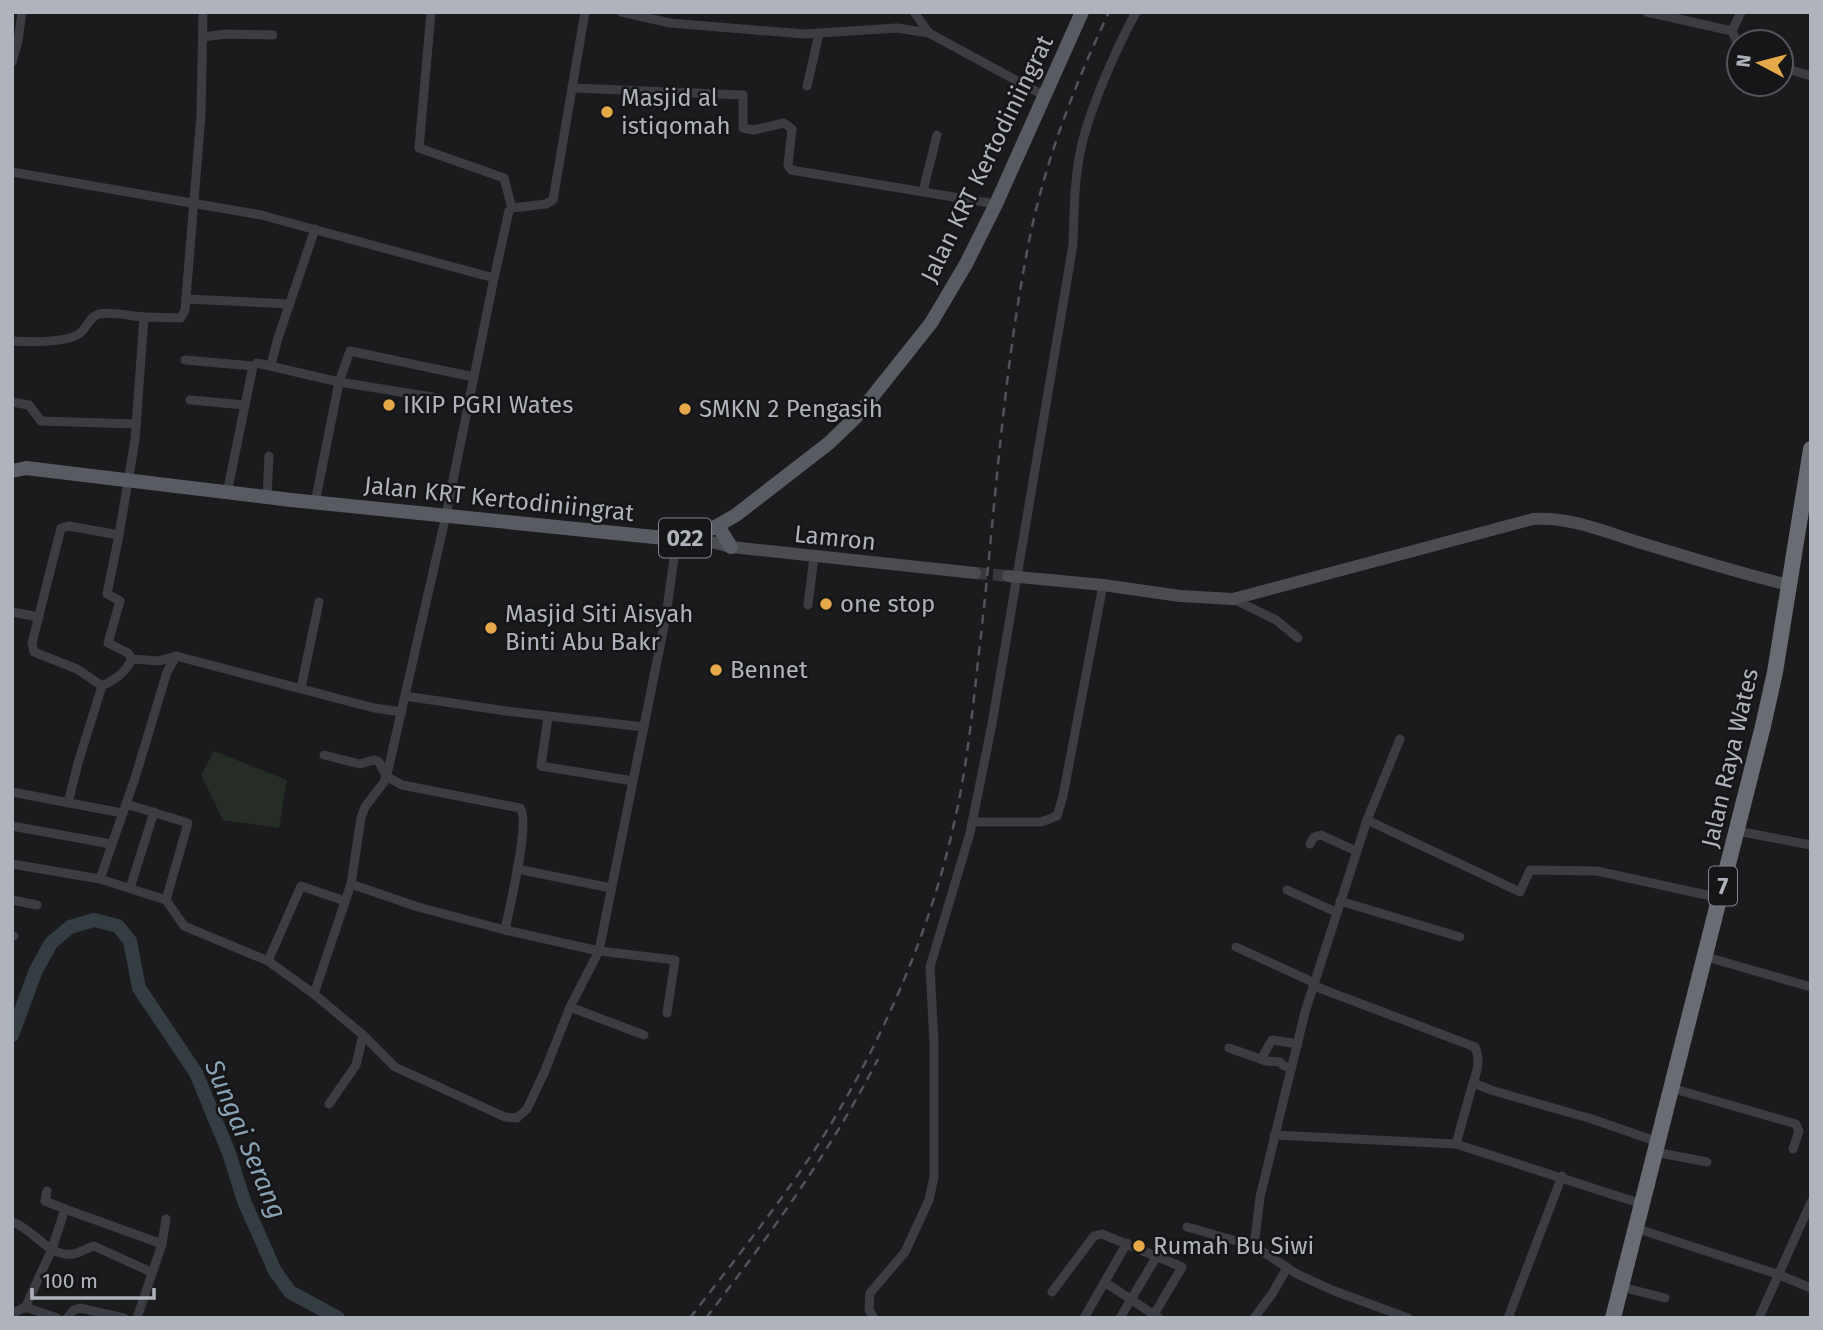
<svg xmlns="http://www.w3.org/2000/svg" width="1823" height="1330" font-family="'Fira Sans',sans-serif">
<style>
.green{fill:#252d26}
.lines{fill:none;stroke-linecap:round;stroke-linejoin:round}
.river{stroke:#333d42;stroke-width:14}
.secondary-tunnel{stroke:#39393d;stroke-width:12;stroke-dasharray:12 6;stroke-linecap:butt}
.street{stroke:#3c3d42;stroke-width:9}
.secondary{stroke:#4a4c52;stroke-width:12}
.primary{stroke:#585b61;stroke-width:14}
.highway{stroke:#696c72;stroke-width:16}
.rail{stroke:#515359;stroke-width:2.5;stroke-dasharray:9 7;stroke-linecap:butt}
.poi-dot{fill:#e6a94a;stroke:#161618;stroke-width:2.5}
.labels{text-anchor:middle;stroke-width:5;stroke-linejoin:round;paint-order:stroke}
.shield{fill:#161618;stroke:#81848a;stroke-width:2}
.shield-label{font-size:23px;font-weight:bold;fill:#afb3bb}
.poi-label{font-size:24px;fill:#afb3bb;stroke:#161618;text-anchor:start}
.street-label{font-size:24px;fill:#afb3bb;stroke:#161618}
.water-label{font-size:26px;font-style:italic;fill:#89a2b3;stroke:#161618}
</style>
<rect width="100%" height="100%" fill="#1b1b1d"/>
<polygon class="green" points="214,751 287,780 279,828 223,820 201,775"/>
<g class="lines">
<polyline class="river" points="12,1035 36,970 51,943 70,927 94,920 118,926 130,941 139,988 196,1073 229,1153 244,1201 275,1271 290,1292 338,1318"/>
<polyline class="secondary-tunnel" points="975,573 1008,576"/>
<g class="street">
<polyline points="431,12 419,148 504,178 512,208 509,211 494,278"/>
<polyline points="621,12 670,23 804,34 897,28 929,33 1045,96"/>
<polyline points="914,12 929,33"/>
<polyline points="1647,12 1732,31"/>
<polyline points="203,37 226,34 273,35"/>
<polyline points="1739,47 1732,31 1741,12"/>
<polyline points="12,62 18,41 22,12"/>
<polyline points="1781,67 1811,76"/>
<polyline points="807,86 819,34"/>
<polyline points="572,88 743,95 743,128 754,130 784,123 792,129 788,165 791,170 996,204"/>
<polyline points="12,172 261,215 494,278 446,515 388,770 384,782 365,807 361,818 351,884 314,994 363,1035 395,1067 505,1117 517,1118 527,1109 544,1073 570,1007 599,951 666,616 675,551 674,539"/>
<polyline points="923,191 937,135"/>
<polyline points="512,208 546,204 553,200 585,12"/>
<polyline points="186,299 290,304"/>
<path d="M12 341C29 342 64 343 79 334 87 328 89 317 99 314 111 311 130 316 144 317"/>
<polyline points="185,360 253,366"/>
<polyline points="271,365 278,338 315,229"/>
<polyline points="190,400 245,405"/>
<polyline points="12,402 29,405 41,421 136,424"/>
<polyline points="227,493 253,366 257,363 339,382 438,398"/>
<polyline points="267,497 269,456"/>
<polyline points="315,503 339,382 350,351 474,377"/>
<polyline points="119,535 107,594 120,601 108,643 128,653 132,659"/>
<polyline points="1233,599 1276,620 1298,638"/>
<polyline points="808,605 814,557"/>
<polyline points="12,612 39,617"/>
<path d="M102 686C116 679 125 673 132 659L159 661 176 656 374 708 402 712"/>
<polyline points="301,688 319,602"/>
<polyline points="405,696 506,711 644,727"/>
<polyline points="548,717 541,766 633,781"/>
<path d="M324 755 360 764 374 760 379 762 386 776 402 785 520 808C531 821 509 909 505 930"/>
<polyline points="12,792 122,813"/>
<polyline points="68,803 78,763 102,686 77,669 34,652 32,643 61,528 69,526 119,535 135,440 144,317 181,318 185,310 201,115 203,12"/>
<polyline points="1367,820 1520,892 1530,870 1597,871 1720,898"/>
<polyline points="972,822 1041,822 1057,816 1063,796 1103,585"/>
<polyline points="12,826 111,844"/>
<polyline points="1737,831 1811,845"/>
<polyline points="1310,844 1314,837 1321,835 1356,851"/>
<polyline points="12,864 100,879 166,900 188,823 126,804"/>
<polyline points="517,869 611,888"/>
<polyline points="100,879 135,778 167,672 176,656"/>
<polyline points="351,884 418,907 505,930 599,951 675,960 667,1013"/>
<polyline points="130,888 154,812"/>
<polyline points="1287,890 1336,912"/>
<polyline points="12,900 37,905"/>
<polyline points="166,900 184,926 268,961 314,994"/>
<polyline points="1340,901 1460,937"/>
<polyline points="12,936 14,936"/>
<polyline points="1236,947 1315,983"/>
<polyline points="1703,956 1811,987"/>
<polyline points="268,961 301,886 345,901"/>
<path d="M1314 986 1475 1047C1481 1060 1477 1071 1473 1083L1494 1091 1592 1119 1658 1142"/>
<polyline points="570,1007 644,1035"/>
<polyline points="1229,1048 1266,1061 1280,1062 1284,1066 1292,1068"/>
<polyline points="1261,1059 1272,1040 1298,1044"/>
<polyline points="1671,1088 1796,1124 1799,1131 1793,1149"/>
<polyline points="329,1104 356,1065 363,1035"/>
<polyline points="1274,1135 1456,1144 1642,1204"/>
<polyline points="1456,1144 1473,1083"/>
<polyline points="1655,1152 1707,1162"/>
<polyline points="65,1209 162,1244"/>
<path d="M12 1222C33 1228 49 1258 73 1254 80 1253 87 1248 94 1246L151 1272"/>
<polyline points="1187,1227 1254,1246 1297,1274 1332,1290 1408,1318"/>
<polyline points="1635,1228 1777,1274 1811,1288"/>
<polyline points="1254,1246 1260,1197 1305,1012 1367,820 1400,739"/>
<polyline points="1106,1283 1159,1318"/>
<polyline points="1621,1287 1665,1298"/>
<polyline points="1052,1292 1094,1236 1102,1234 1182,1267 1152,1318"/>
<polyline points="25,1308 52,1249 65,1209 45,1201 47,1191"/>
<polyline points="12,1314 23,1308 28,1308 57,1318"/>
<polyline points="67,1318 74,1310 80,1308 124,1318"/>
<polyline points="137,1318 162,1244 166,1219"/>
<path d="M874 1318 869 1310 870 1293 905 1252 929 1200 934 1177V1043L930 967 970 833 992 724 1073 245C1074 214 1074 184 1080 153 1088 112 1116 49 1136 12"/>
<polyline points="1084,1318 1127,1243"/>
<polyline points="1120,1318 1157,1256"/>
<polyline points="1254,1318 1272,1294 1287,1268"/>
<polyline points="1508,1318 1562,1176"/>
<polyline points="1759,1318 1811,1202"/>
</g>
<g class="secondary">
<polyline points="692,537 731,547 975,573"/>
<path d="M1008 576 1103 585 1180 596 1233 599 1533 519C1568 516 1606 532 1638 542 1689 557 1738 573 1789 585"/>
</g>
<g class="primary">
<polyline points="12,471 26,468 291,500 674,539 692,537 715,527 736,515 829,443 857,416 931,323 966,264 996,204 1082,12"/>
<polyline points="718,526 731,547"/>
</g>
<polyline class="highway" points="1613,1318 1763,726 1775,672 1811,449"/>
<g class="rail">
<path d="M690 1318C740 1253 792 1189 834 1119 887 1029 930 930 953 828 966 773 972 717 978 661 994 527 1001 390 1026 257 1041 172 1072 90 1109 12"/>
<path d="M706 1318C770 1235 830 1152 878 1059"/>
</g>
</g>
<g class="poi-dot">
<circle cx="607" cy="112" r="7"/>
<circle cx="389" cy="405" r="7"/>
<circle cx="685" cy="409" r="7"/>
<circle cx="826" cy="604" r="7"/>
<circle cx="491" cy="628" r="7"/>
<circle cx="716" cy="670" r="7"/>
<circle cx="1139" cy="1246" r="7"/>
</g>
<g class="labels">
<g class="shield">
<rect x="659" y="518.5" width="52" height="39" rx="5"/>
<rect x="1709" y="866.5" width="28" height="39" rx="5"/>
</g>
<g class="shield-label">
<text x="685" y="546">022</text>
<text x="1723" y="894">7</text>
</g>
<g class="poi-label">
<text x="621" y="106">Masjid al<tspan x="621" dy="28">istiqomah</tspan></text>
<text x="403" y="413">IKIP PGRI Wates</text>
<text x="699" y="417">SMKN 2 Pengasih</text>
<text x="840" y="612">one stop</text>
<text x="505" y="622">Masjid Siti Aisyah<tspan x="505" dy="28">Binti Abu Bakr</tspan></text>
<text x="730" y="678">Bennet</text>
<text x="1153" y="1254">Rumah Bu Siwi</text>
</g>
<g class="street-label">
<text transform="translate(987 159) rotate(-64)" y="8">Jalan KRT Kertodiniingrat</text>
<text transform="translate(499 499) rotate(6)" y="8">Jalan KRT Kertodiniingrat</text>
<text transform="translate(835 538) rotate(6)" y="8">Lamron</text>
<text transform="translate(1730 758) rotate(-77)" y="8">Jalan Raya Wates</text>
</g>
<g class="water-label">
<text transform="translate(246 1139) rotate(67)" y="9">Sungai Serang</text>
</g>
</g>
<rect width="1823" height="1330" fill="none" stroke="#afb3bb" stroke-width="28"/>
<g transform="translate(1760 63) rotate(277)"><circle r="33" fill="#161618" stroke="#535559" stroke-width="2"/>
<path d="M0-5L12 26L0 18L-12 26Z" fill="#e6a94a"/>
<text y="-10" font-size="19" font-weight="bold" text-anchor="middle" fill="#afb3bb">N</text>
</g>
<path d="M32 1288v10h122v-10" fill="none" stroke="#afb3bb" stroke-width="3.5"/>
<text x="42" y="1288" font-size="21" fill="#afb3bb" stroke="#161618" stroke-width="5" paint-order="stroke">100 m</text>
</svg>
